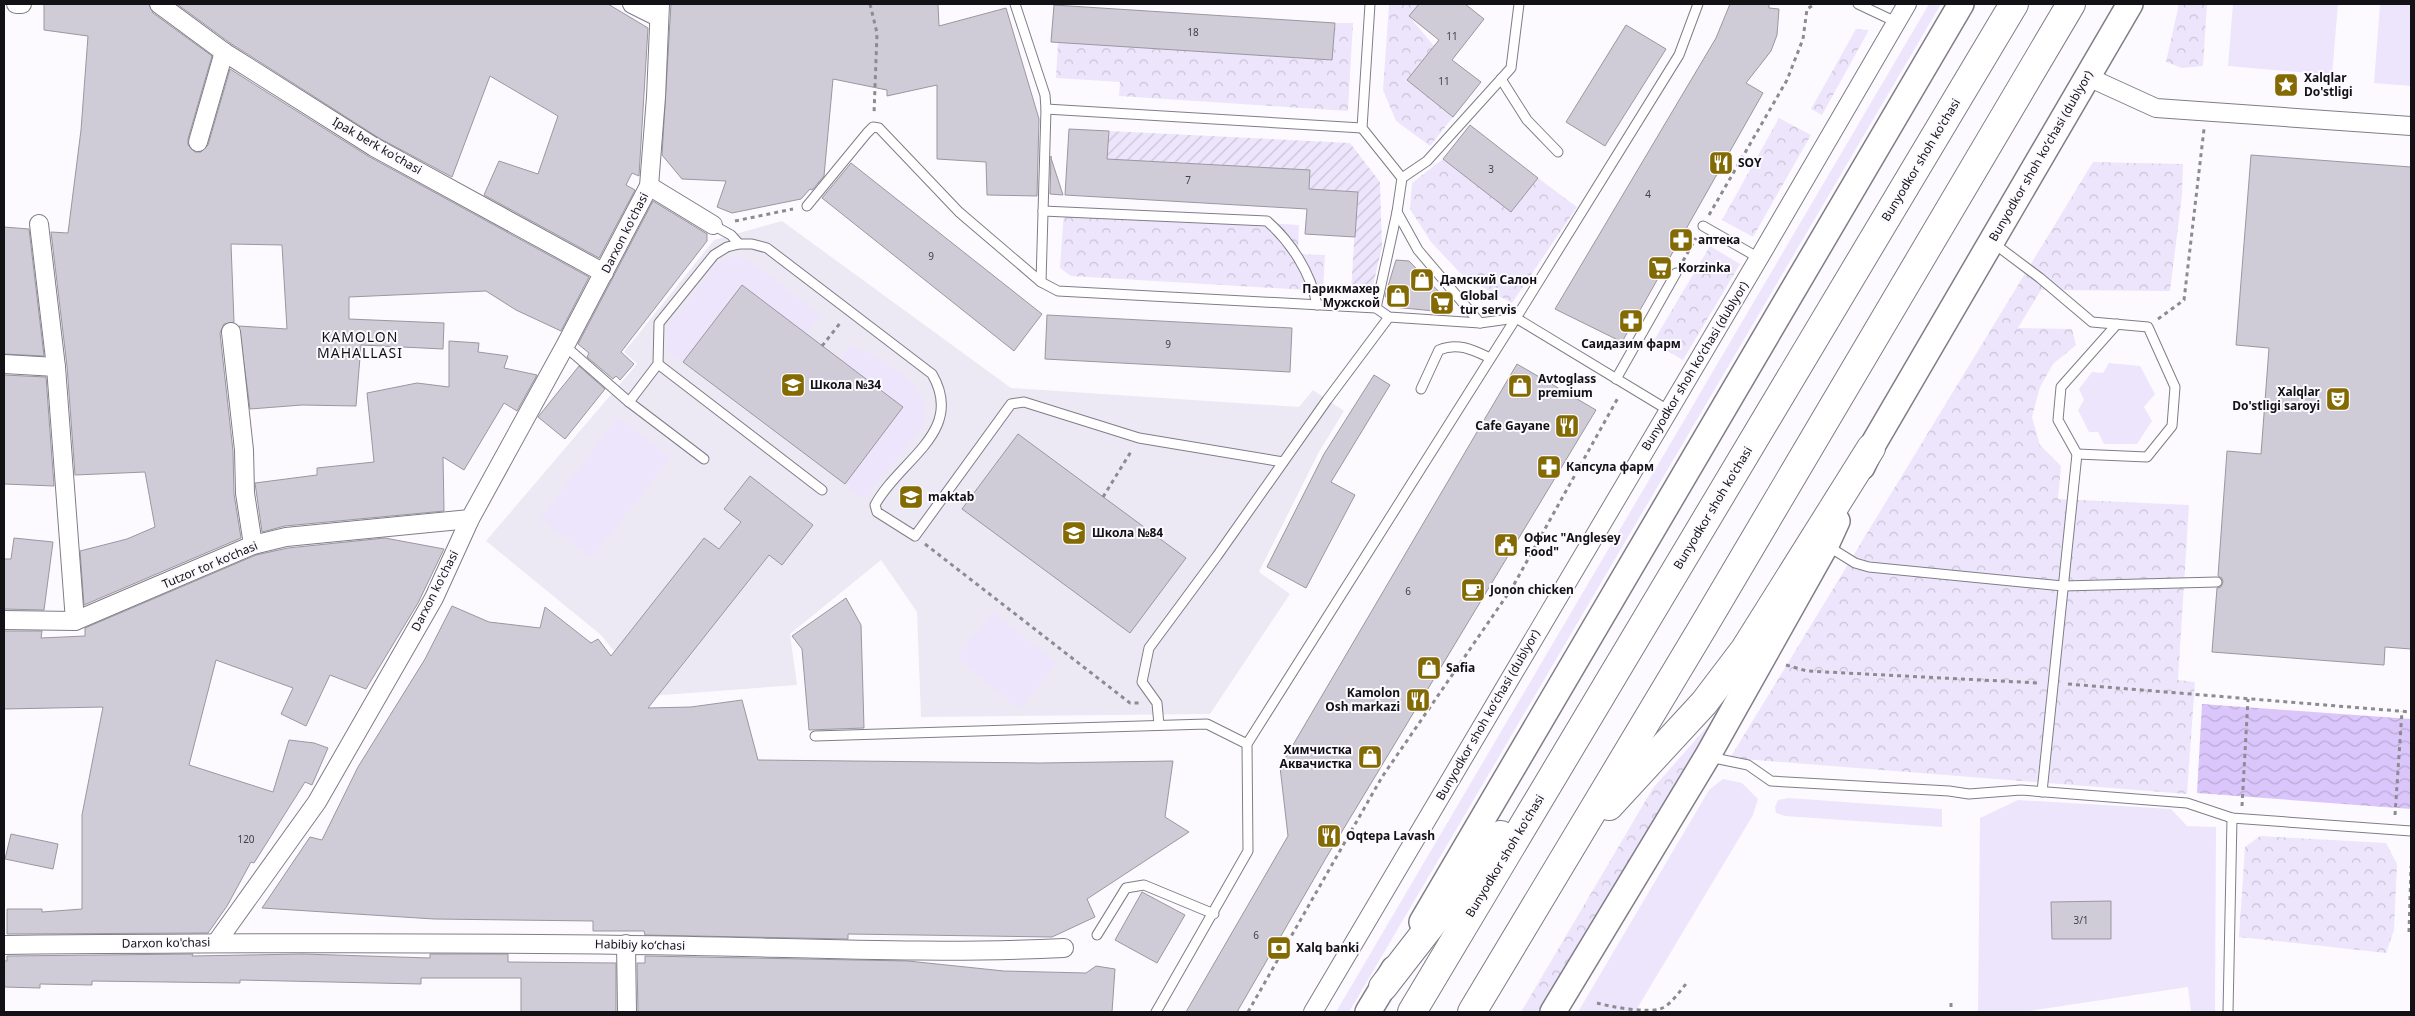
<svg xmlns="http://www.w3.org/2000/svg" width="2415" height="1016" font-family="'Noto Sans',sans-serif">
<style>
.built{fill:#ede9f4}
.green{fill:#ede5fb}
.forest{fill:url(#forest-crowns)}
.garden{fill:url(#garden-furrows)}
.water{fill:url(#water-waves)}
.building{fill:#d0ccd7;stroke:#9a97a1}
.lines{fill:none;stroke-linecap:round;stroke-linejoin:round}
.lane-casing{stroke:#807d87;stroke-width:11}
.street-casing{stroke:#807d87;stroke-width:20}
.secondary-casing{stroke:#807d87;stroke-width:28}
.primary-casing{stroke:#807d87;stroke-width:30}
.path{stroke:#8d8b90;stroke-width:3;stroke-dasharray:4 4;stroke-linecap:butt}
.lane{stroke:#fff;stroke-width:9}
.street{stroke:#fff;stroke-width:18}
.secondary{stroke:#fff;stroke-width:25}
.primary{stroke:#fff;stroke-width:28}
.labels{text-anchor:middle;stroke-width:4;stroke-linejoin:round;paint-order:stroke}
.number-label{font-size:10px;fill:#424046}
.poi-label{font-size:12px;font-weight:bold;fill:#121115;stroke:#fcfaff;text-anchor:start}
.street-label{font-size:12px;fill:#121115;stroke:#fcfaff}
.neighbourhood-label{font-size:14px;letter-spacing:1px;fill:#121115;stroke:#fcfaff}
</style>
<defs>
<pattern id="forest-crowns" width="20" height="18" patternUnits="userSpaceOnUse" patternTransform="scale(1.25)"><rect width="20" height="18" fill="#ede5fb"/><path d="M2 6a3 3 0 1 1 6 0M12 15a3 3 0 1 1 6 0" fill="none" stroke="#cac3d6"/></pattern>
<pattern id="garden-furrows" width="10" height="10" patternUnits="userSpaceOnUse" patternTransform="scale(1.25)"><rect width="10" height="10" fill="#ede5fb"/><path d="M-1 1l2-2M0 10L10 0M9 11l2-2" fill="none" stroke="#cac3d6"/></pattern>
<pattern id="water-waves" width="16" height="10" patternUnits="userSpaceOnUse" patternTransform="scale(1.25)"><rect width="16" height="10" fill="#dac6fa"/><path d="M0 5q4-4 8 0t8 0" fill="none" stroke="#baa9d5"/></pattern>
</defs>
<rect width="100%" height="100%" fill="#fcfaff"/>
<polygon class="built" points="782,221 1011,388 1299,407 1313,390 1344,411 1319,452 1259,572 1290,594 1210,714 921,717 917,612 881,560 790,634 797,685 650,696 601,635 486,541 637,364 624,352 714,240"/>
<g class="green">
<polygon points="1929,4 1941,4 1349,1012 1336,1012"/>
<polygon points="2233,4 2338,4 2332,75 2228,66"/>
<polygon points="2380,4 2411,4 2411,86 2374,83"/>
<polygon points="729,257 744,257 749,260 821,315 806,334 742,286 683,362 668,351 667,327 717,264"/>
<path d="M852 344 865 354 868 350C895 370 932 385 924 424L864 500 845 484 903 407 840 360Z"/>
<polygon points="2109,363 2140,366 2155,394 2144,407 2152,421 2137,444 2104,444 2098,432 2089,432 2078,410 2084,400 2079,389 2092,372 2103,373"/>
<polygon points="618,417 671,457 592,558 540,518"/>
<polygon points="993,612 1057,663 1020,709 956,657"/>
<polygon points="1723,779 1742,783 1758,799 1753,815 1635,1012 1578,1012 1709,790"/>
<polygon points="1789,798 1942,809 1942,827 1785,816 1776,813 1775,807 1778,800"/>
<polygon points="2018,800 2171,809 2187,826 2216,827 2215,1012 2191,1012 2188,987 2022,1012 1978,1012 1980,818"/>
</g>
<g class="forest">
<polygon points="1389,4 1419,4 1409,16 1434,46 1407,80 1453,117 1430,146 1396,121 1383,90"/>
<polygon points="2179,4 2207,4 2203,66 2182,68 2166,62"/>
<polygon points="1335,23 1353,23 1348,111 1119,96 1120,82 1056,78 1058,42 1332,60"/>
<polygon points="1856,29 1869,30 1822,115 1811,109"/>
<polygon points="1779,118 1811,135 1753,237 1722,220"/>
<polygon points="1443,159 1511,212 1538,178 1577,207 1512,303 1464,277 1431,242 1410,209 1412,183"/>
<polygon points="2093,162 2183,164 2182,195 2170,291 2041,290 2018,328 2072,329 2076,345 2053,364 2040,387 2032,417 2040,445 2061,466 2058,499 2189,505 2178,680 2195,682 2187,794 1730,758"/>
<polygon points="1064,210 1299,225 1298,254 1325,255 1323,291 1071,276 1060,268"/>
<polygon points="1710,246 1740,264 1683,360 1653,342"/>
<polygon points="1714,719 1540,1012 1521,1012 1653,788"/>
<polygon points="2260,836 2386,843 2397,864 2394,930 2386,953 2239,937 2245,847"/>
</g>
<polygon class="garden" points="1109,131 1350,143 1380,182 1382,247 1371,293 1351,292 1357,192 1309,189 1310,170 1107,159"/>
<polygon class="water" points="2202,704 2411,719 2411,809 2197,793"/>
<g class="building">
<polygon points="44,4 149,4 153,13 212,56 188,139 188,145 195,152 201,152 208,145 230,69 368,156 589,277 561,331 516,310 486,291 349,297 349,319 444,323 443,349 361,345 356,406 302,405 250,409 239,326 287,329 282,245 231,244 234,322 224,324 220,333 233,451 234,494 241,538 84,605 80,551 127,539 155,527 145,472 75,475 67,366 51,232 68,233 81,130 88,36 44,30"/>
<polygon points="177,4 608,4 648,28 639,176 632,173 626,185 635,190 599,258 484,195 499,161 538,174 558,116 490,76 452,177 379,138 230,43"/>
<polygon points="671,4 938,4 939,26 1006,8 1039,119 1037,196 987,195 986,162 937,159 937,85 887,96 887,90 833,79 824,176 812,190 810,189 801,199 732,213 717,207 726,181 682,179 662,155"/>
<polygon points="1419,4 1465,4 1484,19 1452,60 1481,82 1453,117 1407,80 1439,40 1409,16"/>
<polygon points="1730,4 1769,4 1769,8 1779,9 1777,35 1771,51 1746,83 1763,93 1622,342 1555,309 1716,38"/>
<polygon points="1054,5 1335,23 1332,60 1051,42"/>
<polygon points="1626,25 1666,49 1605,146 1566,122"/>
<polygon points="1470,125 1538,178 1511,212 1443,159"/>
<polygon points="1069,129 1109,131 1107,159 1310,170 1309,189 1358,192 1355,237 1305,234 1307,209 1065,195"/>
<polygon points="2251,155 2411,167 2411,649 2385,647 2384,665 2212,652 2217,588 2221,587 2223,582 2222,578 2218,576 2227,451 2261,454 2269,348 2236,345"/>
<polygon points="1051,156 1051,158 1063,195 1050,194"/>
<polygon points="851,163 1042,314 1014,351 822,198"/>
<polygon points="653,201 707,234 707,241 621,352 634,364 620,380 616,376 613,379 587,357 589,353 578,344"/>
<polygon points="4,227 29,229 44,356 4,354"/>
<polygon points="1396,260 1409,261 1449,302 1445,312 1393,307 1385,296"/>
<polygon points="742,285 903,407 845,484 683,362"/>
<polygon points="1047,315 1292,328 1290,372 1045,359"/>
<polygon points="449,341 479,343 478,352 508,356 504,368 537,375 517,411 504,403 464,470 443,457 444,511 285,526 262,532 255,483 317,475 317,468 374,462 367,393 417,383 449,387"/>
<polygon points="1517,364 1596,410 1326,858 1237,1012 1186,1012 1288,836 1280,767"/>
<polygon points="579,366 605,389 565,439 538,417"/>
<polygon points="4,375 46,377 54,486 4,484"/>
<polygon points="1374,375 1390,385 1331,482 1355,495 1306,588 1267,567 1324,454"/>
<polygon points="1018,434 1186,558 1130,633 962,509"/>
<polygon points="750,476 813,525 782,565 769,555 648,708 691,707 742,700 758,760 1040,763 1173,761 1165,817 1189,832 1087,899 1095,917 1052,937 848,934 848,939 645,935 644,931 593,931 593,921 434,919 262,908 310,837 322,840 358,767 425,659 452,606 489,622 540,628 545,607 591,643 598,639 611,656 704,538 719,549 741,522 724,509"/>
<polygon points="14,538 53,542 44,610 4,609 4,559 11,559"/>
<polygon points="385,538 444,549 418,603 366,689 330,675 306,726 281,714 293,688 216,660 189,765 273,792 289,740 314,743 328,748 312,785 305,782 254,863 251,862 227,906 208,933 7,934 7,909 42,909 42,912 82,909 82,815 103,707 4,709 4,631 42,631 41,638 85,636 85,628 256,555 288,548"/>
<polygon points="846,598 861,625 864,728 809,730 802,649 792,636"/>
<polygon points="11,834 58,844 53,869 5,859"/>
<polygon points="1142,892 1185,915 1157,963 1115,940"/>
<polygon points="2111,901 2111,939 2052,939 2051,902"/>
<polygon points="193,954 192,956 303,954 430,958 430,954 508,954 508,962 616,963 616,1012 521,1012 521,978 421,978 421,984 240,980 240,983 92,981 92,985 40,984 40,988 4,987 4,961 7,961 7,956"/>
<polygon points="645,956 908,961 1004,971 1086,973 1096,966 1115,969 1112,1012 638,1012 637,963 645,963"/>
</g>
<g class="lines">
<defs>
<g id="lane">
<polyline points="1015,4 1045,95 1046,109 1041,282"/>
<polyline points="1370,4 1362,128 1402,178 1397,212 1376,308"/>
<polyline points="1858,4 1896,22"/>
<polyline points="1501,79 1527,120 1558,152"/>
<polyline points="1046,109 1362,128"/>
<polyline points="1402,178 1427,161 1511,68 1519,4"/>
<polyline points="807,206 867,133 873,127 879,128 959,212 1041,282 1058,291 1376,308 1389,317 1480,323"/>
<path d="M1043 211 1267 221C1291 242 1311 273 1317 305"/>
<polyline points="1397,212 1418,250 1480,323 1516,318 1668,410"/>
<polyline points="713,225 731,235 739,244"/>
<polyline points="1703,226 1759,258"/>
<polyline points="1992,242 2040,278 2092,322 2148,327 2175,387 2172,426 2147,457 2077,454"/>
<path d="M565 346 629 402 658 364 659 323 714 255 727 247 739 244H752L767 248 932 374C966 432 899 460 875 505L877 512 915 536 1011 404 1024 402 1139 438 1283 462"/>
<polyline points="658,364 822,490"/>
<polyline points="1616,379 1676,273"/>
<path d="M1421 389 1439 350C1458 342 1473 350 1490 358"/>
<polyline points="629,402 704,459"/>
<polyline points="1826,545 1855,563 1869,567 2063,586 2217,582"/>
<polyline points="1159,725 1157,703 1142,682 1149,648 1217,556 1327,400 1389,317"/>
<polyline points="815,736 1207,724 1247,744"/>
<polyline points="1709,757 1748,765 1771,781 1949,791 1969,794 2021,790 2187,803 2232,818 2411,831"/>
<polyline points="2042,792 2077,454 2058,420 2061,387 2117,324"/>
<polyline points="1097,935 1126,888 1144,885 1214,914"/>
<polyline points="1156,1012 1248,851 1247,744 1516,318 1679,55 1698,4"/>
<polyline points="2228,1012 2232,818"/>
</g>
<g id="street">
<polyline points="16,4 22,4"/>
<polyline points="159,4 224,52 374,147 604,273"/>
<polyline points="632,4 658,17"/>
<polyline points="2088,77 2156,108 2411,126"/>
<polyline points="198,142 224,52"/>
<polyline points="649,186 713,225"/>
<polyline points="39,224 56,367 75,621"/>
<polyline points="231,332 244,450 245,493 253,545"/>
<polyline points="4,364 56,367"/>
<polyline points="4,620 75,621 253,545 286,537 470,519"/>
<polyline points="216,943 317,802 434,598 470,519 565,346 649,186 656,97 660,4"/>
<polyline points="626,944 627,1012"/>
<path d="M4 945C212 943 419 942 627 945 773 946 919 955 1064 948"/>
<polyline points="1313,1012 1759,258 1907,4"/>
</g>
<g id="secondary">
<polyline points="1862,467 1871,448 2130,4"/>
<polyline points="1422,922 1961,4"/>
<polyline points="1368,1012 1394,969"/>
<polyline points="1553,1012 1707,757 1826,545 1837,521"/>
</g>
<g id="primary">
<polyline points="1609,806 1704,703 1745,649 1871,448"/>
<polyline points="1383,987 1501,835"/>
<polyline points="1412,1012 2014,4"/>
<polyline points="1472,1012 1703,627 2071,4"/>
</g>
</defs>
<use href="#lane" class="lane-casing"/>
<use href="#street" class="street-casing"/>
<use href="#secondary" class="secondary-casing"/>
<use href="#primary" class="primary-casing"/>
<g class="path">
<polyline points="870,4 877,33 874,114"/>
<polyline points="1709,215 1787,80 1803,39 1807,9 1815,4"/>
<polyline points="735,221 793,209"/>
<polyline points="1683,261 1696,238"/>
<polyline points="2158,319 2184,300 2204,129"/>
<polyline points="822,346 841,322"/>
<polyline points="1103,497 1132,450"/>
<polyline points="925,544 1130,703 1140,703"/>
<polyline points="1786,665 1807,671 2039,683"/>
<polyline points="2068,684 2411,712"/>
<polyline points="2242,806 2248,699"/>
<polyline points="2395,815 2402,711"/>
<polyline points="2409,932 2411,866"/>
<path d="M1597 1003C1611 1007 1647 1013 1660 1009 1671 1005 1679 992 1686 984"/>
<polyline points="1951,1003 1951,1012"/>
<polyline points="1248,1012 1382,777 1512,588 1619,396"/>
</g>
<use href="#lane" class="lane"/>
<use href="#street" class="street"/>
<use href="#secondary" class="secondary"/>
<use href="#primary" class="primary"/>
</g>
<defs>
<symbol id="sight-square" viewBox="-11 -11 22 22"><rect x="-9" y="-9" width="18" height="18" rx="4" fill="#836a03" stroke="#fcfaff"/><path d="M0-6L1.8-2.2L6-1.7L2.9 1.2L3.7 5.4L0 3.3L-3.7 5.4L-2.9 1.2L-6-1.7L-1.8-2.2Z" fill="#fff"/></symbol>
<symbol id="restaurant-square" viewBox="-11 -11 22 22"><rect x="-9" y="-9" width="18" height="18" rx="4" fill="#836a03" stroke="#fcfaff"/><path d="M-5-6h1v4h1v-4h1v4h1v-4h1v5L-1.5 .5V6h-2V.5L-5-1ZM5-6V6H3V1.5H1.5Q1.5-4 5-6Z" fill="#fff"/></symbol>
<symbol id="pharmacy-square" viewBox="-11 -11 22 22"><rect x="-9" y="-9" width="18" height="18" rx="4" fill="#836a03" stroke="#fcfaff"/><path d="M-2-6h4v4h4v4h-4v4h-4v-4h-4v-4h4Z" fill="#fff"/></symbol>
<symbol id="supermarket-square" viewBox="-11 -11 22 22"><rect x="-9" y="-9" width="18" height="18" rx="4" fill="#836a03" stroke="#fcfaff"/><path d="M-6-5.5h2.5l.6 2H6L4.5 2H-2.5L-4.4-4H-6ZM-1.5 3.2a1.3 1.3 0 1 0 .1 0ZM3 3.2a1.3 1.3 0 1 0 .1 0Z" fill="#fff"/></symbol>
<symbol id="shop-square" viewBox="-11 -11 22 22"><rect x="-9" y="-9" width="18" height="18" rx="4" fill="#836a03" stroke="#fcfaff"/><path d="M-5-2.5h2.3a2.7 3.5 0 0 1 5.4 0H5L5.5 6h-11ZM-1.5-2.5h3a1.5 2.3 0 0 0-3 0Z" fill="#fff"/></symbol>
<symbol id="school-square" viewBox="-11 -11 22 22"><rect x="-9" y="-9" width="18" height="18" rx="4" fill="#836a03" stroke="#fcfaff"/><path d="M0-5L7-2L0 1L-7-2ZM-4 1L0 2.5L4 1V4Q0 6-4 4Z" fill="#fff"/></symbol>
<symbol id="theatre-square" viewBox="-11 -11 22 22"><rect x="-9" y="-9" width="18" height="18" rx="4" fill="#836a03" stroke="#fcfaff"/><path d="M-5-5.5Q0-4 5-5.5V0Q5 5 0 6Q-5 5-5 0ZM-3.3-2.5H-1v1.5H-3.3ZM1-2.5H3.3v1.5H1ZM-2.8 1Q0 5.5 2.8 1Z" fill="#fff"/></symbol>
<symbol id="civic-square" viewBox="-11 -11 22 22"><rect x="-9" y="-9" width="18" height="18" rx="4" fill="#836a03" stroke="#fcfaff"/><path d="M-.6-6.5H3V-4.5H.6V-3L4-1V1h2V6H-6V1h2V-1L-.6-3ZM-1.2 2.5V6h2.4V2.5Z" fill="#fff"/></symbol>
<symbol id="cafe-square" viewBox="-11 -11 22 22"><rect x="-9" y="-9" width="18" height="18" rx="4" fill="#836a03" stroke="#fcfaff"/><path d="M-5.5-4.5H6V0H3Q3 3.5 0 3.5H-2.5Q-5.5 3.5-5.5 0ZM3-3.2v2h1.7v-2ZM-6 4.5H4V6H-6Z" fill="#fff"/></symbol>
<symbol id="bank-square" viewBox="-11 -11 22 22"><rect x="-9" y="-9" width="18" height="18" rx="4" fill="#836a03" stroke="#fcfaff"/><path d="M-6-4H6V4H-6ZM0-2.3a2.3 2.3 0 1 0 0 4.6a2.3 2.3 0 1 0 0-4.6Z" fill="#fff"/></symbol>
</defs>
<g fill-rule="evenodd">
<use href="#sight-square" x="2272" y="71" width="28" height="28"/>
<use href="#restaurant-square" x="1707" y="149" width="28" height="28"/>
<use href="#pharmacy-square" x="1667" y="226" width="28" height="28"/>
<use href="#supermarket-square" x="1646" y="254" width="28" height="28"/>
<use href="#shop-square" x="1408" y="266" width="28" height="28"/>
<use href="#shop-square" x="1384" y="282" width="28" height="28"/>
<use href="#supermarket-square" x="1428" y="289" width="28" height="28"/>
<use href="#pharmacy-square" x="1617" y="307" width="28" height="28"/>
<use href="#school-square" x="779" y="371" width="28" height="28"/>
<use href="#shop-square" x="1506" y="372" width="28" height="28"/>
<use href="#theatre-square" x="2324" y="385" width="28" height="28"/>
<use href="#restaurant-square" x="1553" y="412" width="28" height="28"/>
<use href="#pharmacy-square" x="1535" y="453" width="28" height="28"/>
<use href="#school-square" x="897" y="483" width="28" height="28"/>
<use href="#school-square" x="1060" y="519" width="28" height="28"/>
<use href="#civic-square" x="1492" y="531" width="28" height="28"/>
<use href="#cafe-square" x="1459" y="576" width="28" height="28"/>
<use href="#shop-square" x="1415" y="654" width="28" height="28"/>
<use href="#restaurant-square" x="1404" y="686" width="28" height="28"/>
<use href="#shop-square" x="1356" y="743" width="28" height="28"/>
<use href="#restaurant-square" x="1315" y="822" width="28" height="28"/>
<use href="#bank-square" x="1265" y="934" width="28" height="28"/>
</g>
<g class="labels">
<g class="number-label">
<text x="1193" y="36">18</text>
<text x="1452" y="40">11</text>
<text x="1444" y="85">11</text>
<text x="1491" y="173">3</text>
<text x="1188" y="184">7</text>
<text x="1648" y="198">4</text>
<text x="931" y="260">9</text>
<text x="1168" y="348">9</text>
<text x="1408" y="595">6</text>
<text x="246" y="843">120</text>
<text x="2081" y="924">3/1</text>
<text x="1256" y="939">6</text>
</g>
<g class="poi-label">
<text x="2304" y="82">Xalqlar<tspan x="2304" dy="14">Do'stligi</tspan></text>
<text x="1738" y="167">SOY</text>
<text x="1698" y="244">аптека</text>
<text x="1678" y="272">Korzinka</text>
<text x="1440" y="284">Дамский Салон</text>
<text x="1380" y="293" text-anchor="end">Парикмахер<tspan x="1380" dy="14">Мужской</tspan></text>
<text x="1460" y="300">Global<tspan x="1460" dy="14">tur servis</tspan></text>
<text x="1631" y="348" text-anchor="middle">Саидазим фарм</text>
<text x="1538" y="383">Avtoglass<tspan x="1538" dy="14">premium</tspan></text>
<text x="810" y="389">Школа №34</text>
<text x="2320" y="396" text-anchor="end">Xalqlar<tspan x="2320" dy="14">Do'stligi saroyi</tspan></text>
<text x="1550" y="430" text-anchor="end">Cafe Gayane</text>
<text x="1566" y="471">Капсула фарм</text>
<text x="928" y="501">maktab</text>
<text x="1092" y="537">Школа №84</text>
<text x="1524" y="542">Офис "Anglesey<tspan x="1524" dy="14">Food"</tspan></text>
<text x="1490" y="594">Jonon chicken</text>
<text x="1446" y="672">Safia</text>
<text x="1400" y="697" text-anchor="end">Kamolon<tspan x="1400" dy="14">Osh markazi</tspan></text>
<text x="1352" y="754" text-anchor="end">Химчистка<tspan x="1352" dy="14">Аквачистка</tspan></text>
<text x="1346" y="840">Oqtepa Lavash</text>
<text x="1296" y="952">Xalq banki</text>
</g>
<g class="street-label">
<text transform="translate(377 146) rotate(30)" y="4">Ipak berk ko'chasi</text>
<text transform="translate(2041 156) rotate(-60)" y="4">Bunyodkor shoh koʻchasi (dublyor)</text>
<text transform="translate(1921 160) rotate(-59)" y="4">Bunyodkor shoh ko'chasi</text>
<text transform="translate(625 233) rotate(-63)" y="4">Darxon ko'chasi</text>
<text transform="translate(1695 366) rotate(-59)" y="4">Bunyodkor shoh koʻchasi (dublyor)</text>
<text transform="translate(1713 508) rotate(-59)" y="4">Bunyodkor shoh ko'chasi</text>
<text transform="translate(210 565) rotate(-23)" y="4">Tutzor tor ko‘chasi</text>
<text transform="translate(435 591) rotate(-63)" y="4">Darxon ko'chasi</text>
<text transform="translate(1488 715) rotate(-60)" y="4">Bunyodkor shoh koʻchasi (dublyor)</text>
<text transform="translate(1505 856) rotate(-59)" y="4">Bunyodkor shoh ko'chasi</text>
<text transform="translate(166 943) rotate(-1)" y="4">Darxon ko'chasi</text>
<text transform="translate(640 945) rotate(1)" y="4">Habibiy koʻchasi</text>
</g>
<g class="neighbourhood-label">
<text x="360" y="342">KAMOLON<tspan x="360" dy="16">MAHALLASI</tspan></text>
</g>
</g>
<rect width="2415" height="1016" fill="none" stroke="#121115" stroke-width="10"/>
</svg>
